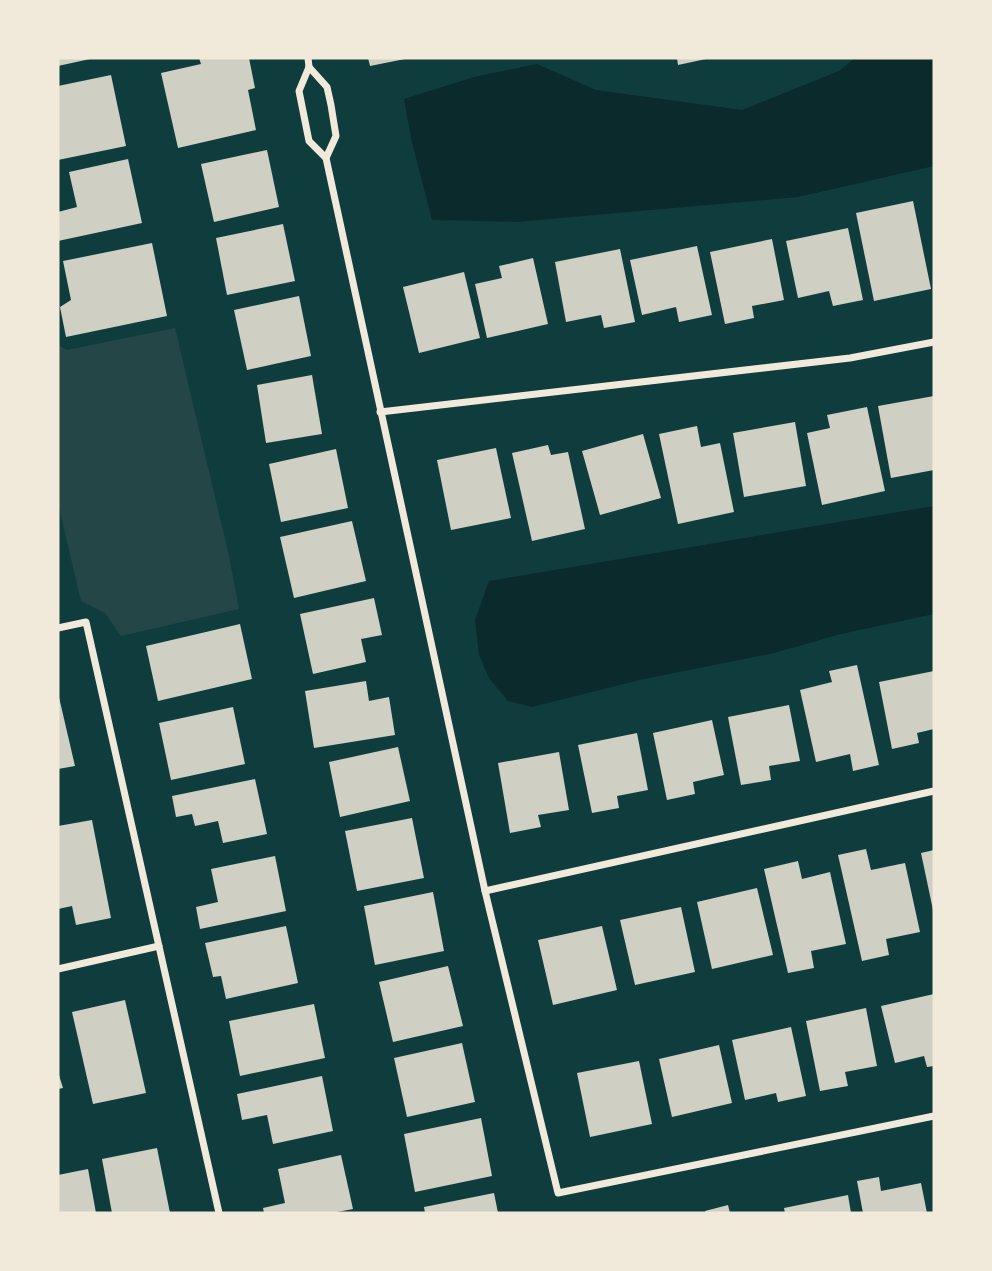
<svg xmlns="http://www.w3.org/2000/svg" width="992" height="1271" font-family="Helvetica,sans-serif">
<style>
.green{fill:#244646}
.water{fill:#0a2a2b}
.building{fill:#cfcfc3}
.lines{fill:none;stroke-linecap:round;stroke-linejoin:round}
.minor{stroke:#f1e9da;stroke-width:7}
</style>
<rect width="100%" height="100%" fill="#0f3d3e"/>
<polygon class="green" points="175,328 229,556 239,609 121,636 105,613 81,601 58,503 58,345 67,350"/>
<g class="water">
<polygon points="855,58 934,58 934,166 798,197 516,222 432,220 411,138 404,99 474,77 537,64 596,90 742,110 839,71"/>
<polygon points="934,506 934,614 841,634 774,653 644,679 532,707 508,701 489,678 479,655 475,620 489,581"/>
</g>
<g class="building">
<polygon points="58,58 90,58 90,59 58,66"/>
<polygon points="199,58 249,58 255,88 248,90 256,130 178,148 161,73 201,64"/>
<polygon points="368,58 405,58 405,59 370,66"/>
<polygon points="677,58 706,58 706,59 678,65"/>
<polygon points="111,75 126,146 58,160 58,86"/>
<polygon points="267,150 279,207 214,222 201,164"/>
<polygon points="128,159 142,223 58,241 58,212 77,207 69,172"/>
<polygon points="913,201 931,289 874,301 856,213"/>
<polygon points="283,224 295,281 227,295 216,238"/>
<polygon points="848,228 863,300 833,306 829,291 798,298 786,241"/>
<polygon points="772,239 784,300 752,306 754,318 725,324 710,252"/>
<polygon points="152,243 167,316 66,337 60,307 71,300 63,261"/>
<polygon points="697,246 712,315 679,322 676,307 642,315 630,260"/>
<polygon points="620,249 635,322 604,328 601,315 566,322 555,262"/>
<polygon points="533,258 548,324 487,338 475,284 502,278 499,266"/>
<polygon points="464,272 480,338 419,353 403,287"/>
<polygon points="299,296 311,356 247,370 234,310"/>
<polygon points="312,375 322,434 266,443 257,385"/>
<polygon points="934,396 934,470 891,478 878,406"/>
<polygon points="867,407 885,491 822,505 807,433 830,428 827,415"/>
<polygon points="795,422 806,486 744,497 733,433"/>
<polygon points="697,426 701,447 720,443 734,512 678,524 659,434"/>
<polygon points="643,434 661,498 600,515 582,451"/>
<polygon points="548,445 551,455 568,452 585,529 532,541 512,453"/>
<polygon points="496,448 511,518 451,530 437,460"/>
<polygon points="336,449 348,508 281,522 269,464"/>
<polygon points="352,521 366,581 294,598 280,537"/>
<polygon points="374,598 382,635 361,639 366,662 313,674 300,614"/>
<polygon points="240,624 252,679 158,701 146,646"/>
<polygon points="857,665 879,765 853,771 850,754 816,762 800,690 832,682 829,671"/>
<polygon points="934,671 934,729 917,733 919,743 892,749 879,682"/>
<polygon points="366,681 369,701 389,697 395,735 314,748 305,691"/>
<polygon points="58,693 75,766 58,769"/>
<polygon points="789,705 800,761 769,766 771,780 741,785 728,717"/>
<polygon points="233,707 245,764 171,780 159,723"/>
<polygon points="712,720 724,775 693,782 695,794 667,800 653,733"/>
<polygon points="637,733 648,790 617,796 619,808 592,813 578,745"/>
<polygon points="398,747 410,801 340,817 329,762"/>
<polygon points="559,752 569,810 538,815 541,827 510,833 498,763"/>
<polygon points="255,779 267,834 223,843 218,821 195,826 192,814 176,817 172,796"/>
<polygon points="412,818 424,878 357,891 345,831"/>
<polygon points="92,820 111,918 76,925 72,906 58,909 58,826"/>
<polygon points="866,849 871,870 905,863 920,932 886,939 889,955 862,961 838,855"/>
<polygon points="934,850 934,910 933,910 921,853"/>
<polygon points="275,856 286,911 200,929 196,907 218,902 211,869"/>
<polygon points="798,861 802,879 830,872 846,944 811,951 814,968 788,973 764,869"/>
<polygon points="757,888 773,955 712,969 697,902"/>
<polygon points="433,892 444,951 375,965 364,906"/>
<polygon points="681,907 695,972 635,985 620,920"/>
<polygon points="286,926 298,983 226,999 221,976 213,977 205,943"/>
<polygon points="602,926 617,990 553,1005 538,940"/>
<polygon points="448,966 463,1026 393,1042 379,982"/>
<polygon points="934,994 934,1066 927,1067 924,1056 895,1063 881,1006"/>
<polygon points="125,1000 146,1093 93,1104 72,1012"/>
<polygon points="314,1004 325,1058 240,1076 229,1021"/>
<polygon points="866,1008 877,1066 845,1072 848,1086 820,1091 806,1021"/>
<polygon points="791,1027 806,1096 778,1102 776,1093 745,1100 732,1040"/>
<polygon points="462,1043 475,1102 407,1117 394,1058"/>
<polygon points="719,1045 732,1103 672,1117 659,1059"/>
<polygon points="639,1061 652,1124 590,1137 577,1073"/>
<polygon points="58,1072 63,1088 58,1089"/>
<polygon points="322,1076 333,1131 273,1144 267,1115 242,1120 237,1094"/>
<polygon points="481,1118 492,1176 415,1192 404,1134"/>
<polygon points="157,1148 170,1213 112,1213 102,1159"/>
<polygon points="341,1155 353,1209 332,1213 264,1213 263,1208 285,1203 278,1169"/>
<polygon points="88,1169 96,1213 58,1213 58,1175"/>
<polygon points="879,1177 881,1191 921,1183 927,1213 863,1213 857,1181"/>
<polygon points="494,1193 498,1213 425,1213 424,1207"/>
<polygon points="848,1195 851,1213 785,1213 784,1208"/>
<polygon points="728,1205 730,1213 706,1213 705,1211"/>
</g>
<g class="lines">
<g class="minor">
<polyline points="308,58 309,67 299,91 309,141 326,158 485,891 558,1193 934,1116"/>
<polyline points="309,67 327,87 331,105 336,136 326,158"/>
<polyline points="380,412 850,358 934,342"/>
<polyline points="58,628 86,622 219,1213"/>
<polyline points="485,891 934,791"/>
<polyline points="58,969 159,946"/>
</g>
</g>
<rect width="992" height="1271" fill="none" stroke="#f1e9da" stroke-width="119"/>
</svg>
